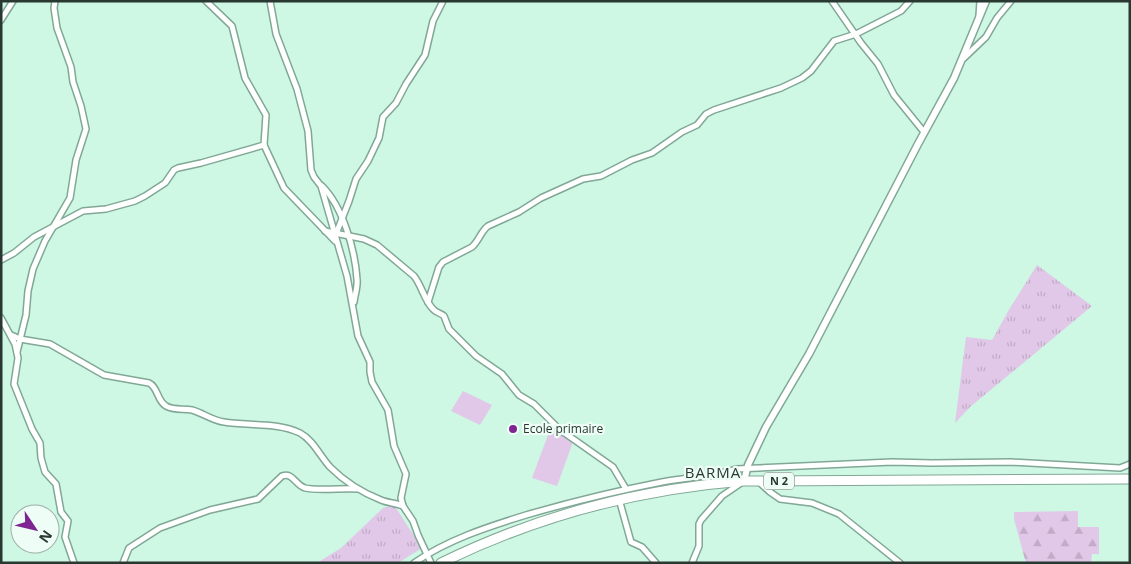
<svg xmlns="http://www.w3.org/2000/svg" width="1131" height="564" font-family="'Open Sans',sans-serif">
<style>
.grass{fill:url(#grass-tufts)}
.forest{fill:url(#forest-firs)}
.park{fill:#e1c7e8}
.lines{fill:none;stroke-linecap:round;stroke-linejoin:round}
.minor-casing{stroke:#81a896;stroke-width:8}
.tertiary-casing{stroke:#81a896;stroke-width:9}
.primary-casing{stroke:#81a896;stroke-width:11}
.minor{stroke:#fff;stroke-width:5}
.tertiary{stroke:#fff;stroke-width:6}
.primary{stroke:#fff;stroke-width:9}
.poi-dot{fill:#7f2592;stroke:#eefef6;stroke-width:2}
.labels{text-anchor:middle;stroke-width:4.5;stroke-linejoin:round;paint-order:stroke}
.shield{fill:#eefef6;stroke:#64746d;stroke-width:1}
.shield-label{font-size:11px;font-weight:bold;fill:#293932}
.poi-label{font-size:12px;fill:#293932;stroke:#eefef6;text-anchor:start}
.quarter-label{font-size:15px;letter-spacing:1px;fill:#293932;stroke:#eefef6}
</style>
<defs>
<pattern id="grass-tufts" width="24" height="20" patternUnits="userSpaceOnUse" patternTransform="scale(1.25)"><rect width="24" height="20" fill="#e1c7e8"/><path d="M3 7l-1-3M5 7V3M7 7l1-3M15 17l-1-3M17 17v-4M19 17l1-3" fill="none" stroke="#c1acc7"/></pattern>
<pattern id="forest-firs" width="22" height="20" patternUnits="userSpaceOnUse" patternTransform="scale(1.25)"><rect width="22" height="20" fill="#e1c7e8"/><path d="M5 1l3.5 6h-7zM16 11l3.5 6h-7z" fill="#c1acc7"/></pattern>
</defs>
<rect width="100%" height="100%" fill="#cef7e4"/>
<g class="grass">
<polygon points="1037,265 1092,306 970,407 955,423 966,337 992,340 1010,308"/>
<polygon points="394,505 422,548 398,563 317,563 341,548 383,508"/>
</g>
<polygon class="forest" points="1078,511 1078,527 1099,527 1099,554 1092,554 1091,563 1026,563 1014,519 1014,512"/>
<g class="park">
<polygon points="463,391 492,405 480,425 451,411"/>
<polygon points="551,427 559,429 574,439 557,486 532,478"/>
</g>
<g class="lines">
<defs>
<g id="minor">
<polyline points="206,1 232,26 245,78 266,115 264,145 284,188 335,241"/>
<polyline points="270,1 276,34 297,89 308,131 311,170 314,177 321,186 347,276 358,336 370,362 370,372 372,382 388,410 394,446 406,474 401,498 403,506 413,521 418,535 431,563"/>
<polyline points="832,1 861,43 878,64 894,95 924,132"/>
<polyline points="979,16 980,1"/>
<polyline points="1,20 13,1"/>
<polyline points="964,58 986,37 997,18 1011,1"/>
<path d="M322 186C343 207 355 250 357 279 358 286 355 294 354 302"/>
<path d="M325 231 364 239 377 245 414 276C422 286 424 300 433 309 436 313 441 313 444 316L449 329 476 356 502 374 519 395 534 404 559 429 613 467 626 489"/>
<polyline points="336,234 349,201 356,179 368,161 379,138 383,117 396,103 406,84 425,55 433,21 443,1"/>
<polyline points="1,260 14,253 34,237 83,211 106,209 135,201 145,196 165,183 174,170 178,168 201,163 264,145"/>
<path d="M428 302 439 267 443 262 472 247C479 241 481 231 488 226L519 212 541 198 583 179 601 176 632 160 652 153 682 132 697 125 706 114 714 110 781 88 802 78 811 71 834 41 856 34 901 11 910 1"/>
<polyline points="1,318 15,344 18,358 14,384 32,429 40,443 41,458 45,472 56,484 61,512 68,521 65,537 74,563"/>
<path d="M11 335 20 339 50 344 104 375 149 383C158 387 157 401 166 406 174 411 184 408 192 410 203 413 213 421 224 422 248 426 277 422 300 433 313 440 320 456 330 467 344 481 363 493 381 500 388 503 396 503 403 506"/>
<polyline points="17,352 26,315 28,291 33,269 45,241 70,198 76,160 86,129 81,106 73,82 71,67 57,28 54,8 55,1"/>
<polyline points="759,482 770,492 780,499 812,503 839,514 900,563"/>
<polyline points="619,499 631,542 642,547 656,563"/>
<path d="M123 563 129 548 160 528 210 510 258 499 282 476C293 472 295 485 305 488 316 491 344 488 357 489"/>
<path d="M414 563C447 540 487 527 526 515 571 502 616 491 662 482 687 477 712 477 736 469L892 462 932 463 1011 462 1120 468 1130 464"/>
<polyline points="692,563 699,546 699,524 701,520 722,496 741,483"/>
</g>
<polyline id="tertiary" points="744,481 748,465 766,427 809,354 918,144 954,78 986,1"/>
<path id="primary" d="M441 563C537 516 638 489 744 481L1130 479"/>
</defs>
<use href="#minor" class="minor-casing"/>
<use href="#tertiary" class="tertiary-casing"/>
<use href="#primary" class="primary-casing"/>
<use href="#minor" class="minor"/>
<use href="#tertiary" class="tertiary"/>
<use href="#primary" class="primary"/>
</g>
<circle class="poi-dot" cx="513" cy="429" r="5"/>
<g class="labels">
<rect class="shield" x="764" y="472.5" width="30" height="17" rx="4"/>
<g class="shield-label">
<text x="779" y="485">N 2</text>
</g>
<g class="poi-label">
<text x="523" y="433">Ecole primaire</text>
</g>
<g class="quarter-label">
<text x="713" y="478">BARMA</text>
</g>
</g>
<rect width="1131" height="564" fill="none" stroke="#293932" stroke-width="5"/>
<g transform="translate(35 529) rotate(125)"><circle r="24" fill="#eefef6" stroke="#9fafa8"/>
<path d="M0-4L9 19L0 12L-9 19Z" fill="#7f2592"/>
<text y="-8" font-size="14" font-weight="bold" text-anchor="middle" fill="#293932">N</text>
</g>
</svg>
